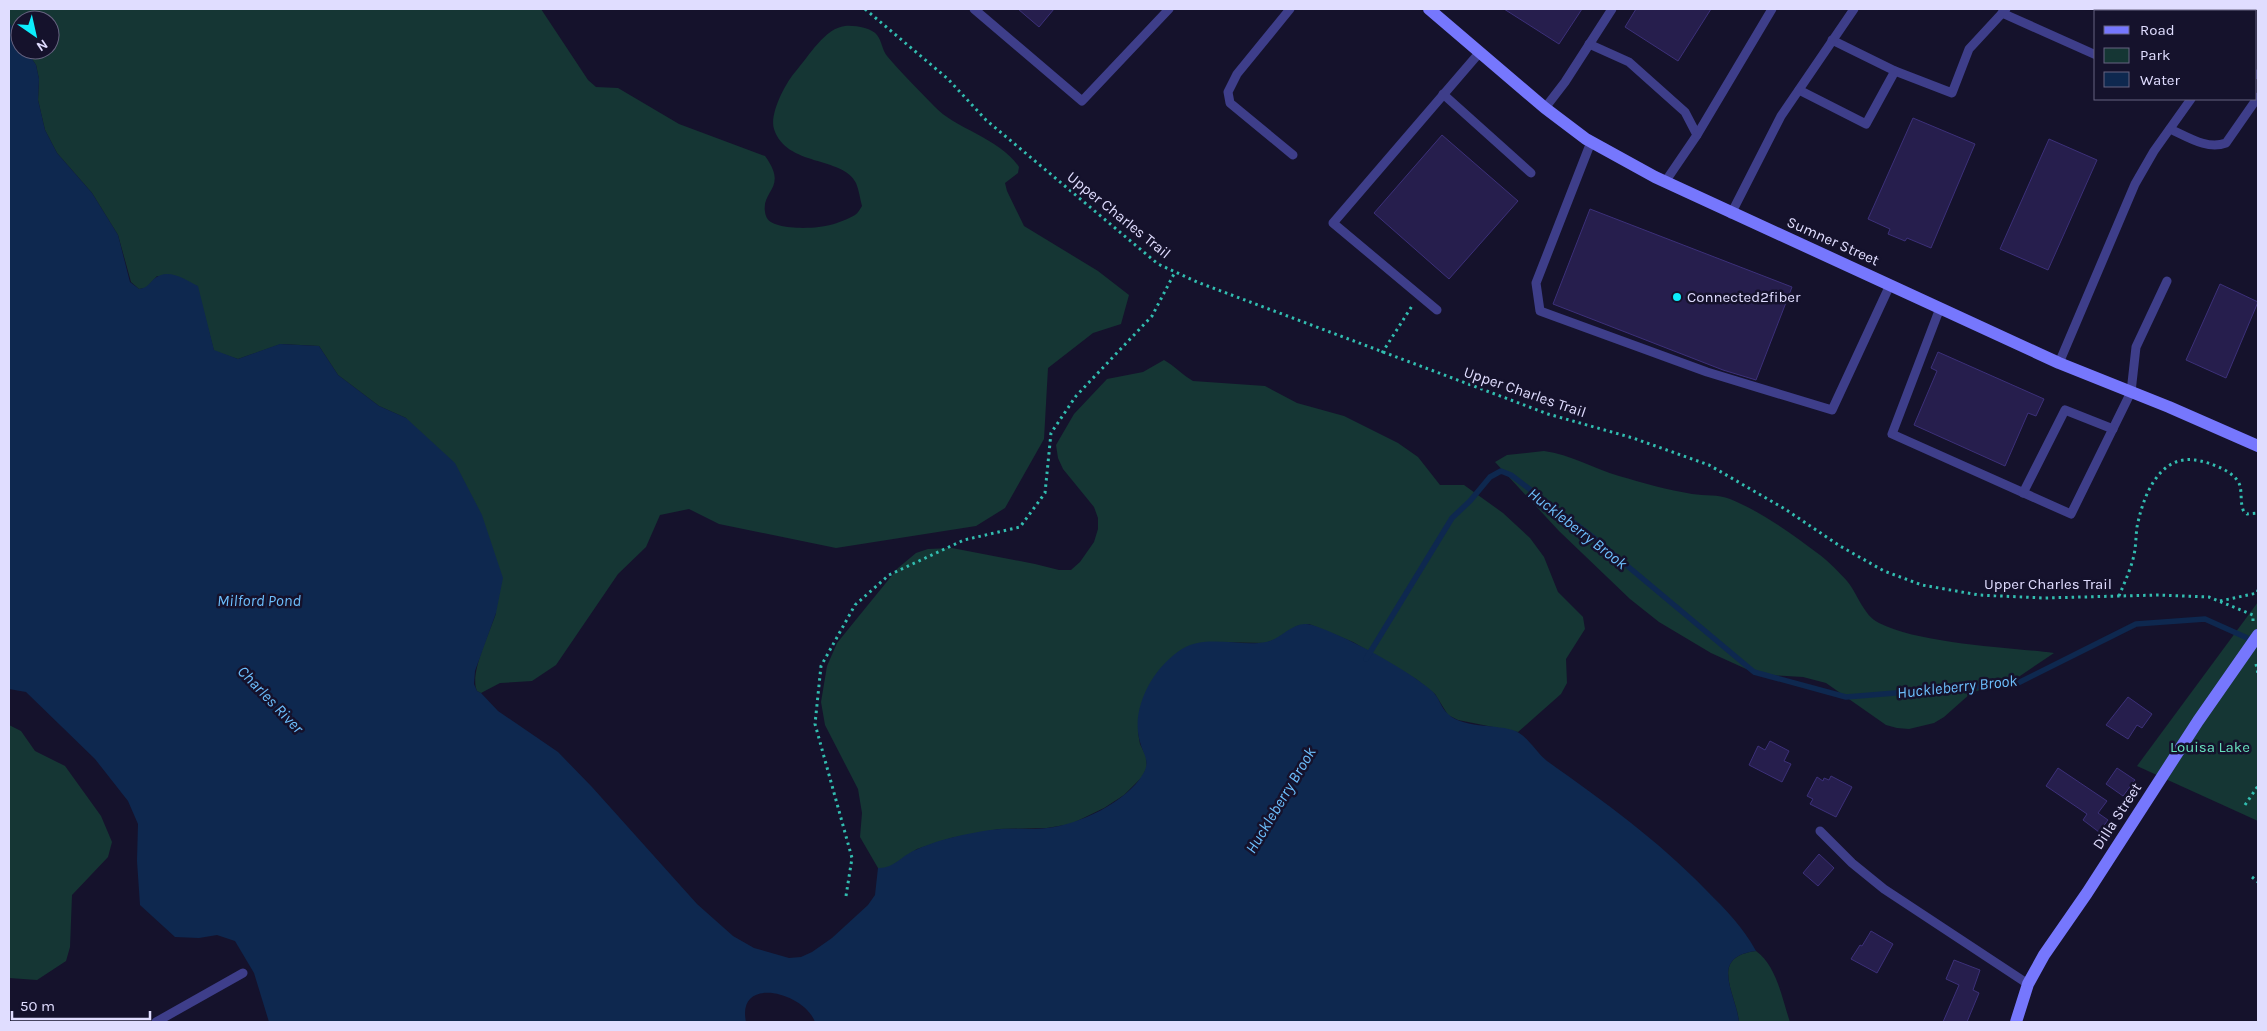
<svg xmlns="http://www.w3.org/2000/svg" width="2267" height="1031" font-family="Karla,sans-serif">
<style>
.green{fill:#153634}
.water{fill:#0e284f}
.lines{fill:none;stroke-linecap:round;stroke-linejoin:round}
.stream{stroke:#0e284f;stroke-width:5.5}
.building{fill:#261e4d;stroke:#3c3079}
.path{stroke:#32bdb0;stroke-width:3;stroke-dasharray:2.5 4;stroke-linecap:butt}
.lane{stroke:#3e3e8a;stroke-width:9}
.secondary{stroke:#7677fd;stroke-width:12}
.poi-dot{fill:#0cedfc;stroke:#15122c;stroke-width:2}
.labels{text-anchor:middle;stroke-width:5;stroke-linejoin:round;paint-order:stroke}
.street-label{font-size:15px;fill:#e0ddff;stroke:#15122c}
.poi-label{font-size:15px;fill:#e0ddff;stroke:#15122c;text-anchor:start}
.park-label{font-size:15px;fill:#68e0be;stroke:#15122c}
.water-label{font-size:16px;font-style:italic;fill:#6dbffd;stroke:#15122c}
</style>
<rect width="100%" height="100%" fill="#15122c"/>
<g class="green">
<path d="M9 9H541L588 80 596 87 618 88 679 124 765 156C790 190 758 190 766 216 770 231 817 229 830 225 838 223 848 219 855 215 858 213 860 209 862 206 860 199 859 190 856 183 843 156 786 167 774 129 769 114 786 82 796 71 809 56 825 28 845 26 854 25 872 28 877 35 882 41 882 50 887 56 901 73 918 89 934 106 955 129 1000 138 1019 167L1018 173 1005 183 1007 191 1024 226 1098 271 1129 295 1121 324 1093 333 1048 368 1044 439 1005 508 976 526 836 548 719 524 689 509 660 515 646 547 618 574 556 665 532 681 500 683 481 693 477 691C469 674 490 632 496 613L406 418 379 406 338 375 319 346 281 344 238 359 214 351 197 286 157 276 146 288 139 289 131 282 118 235 92 193 57 153 45 130 38 100 39 79 36 65 26 50H50V20H20V40L9 22Z"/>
<path d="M1164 360C1175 366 1182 375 1193 381L1265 386 1297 403 1344 416 1398 443 1418 457 1440 485H1464L1503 513 1530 538 1544 557 1558 592 1583 617 1585 629 1566 659 1567 683 1561 694 1518 732 1458 720 1448 715 1435 694 1416 679 1353 642 1309 624 1297 626 1276 639 1265 643 1215 642 1140 708 1138 732 1140 744 1146 756 1147 767 1142 777 1124 795 1104 808 1071 824 1047 828 999 829 951 838 917 849 887 869 878 868 860 837 862 813 858 789 825 725 821 702 827 666 837 643 898 568 916 553 928 549 952 548 1035 564 1059 570H1071L1080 562 1094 542 1098 529V518L1094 507 1063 469 1058 458 1056 445 1074 414 1107 379 1143 372Z"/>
<path d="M1544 451C1570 454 1594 469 1619 476 1643 483 1668 490 1692 494 1705 496 1718 494 1730 499 1762 512 1792 534 1820 555 1829 562 1839 572 1847 581 1858 594 1863 615 1879 623 1921 644 2006 647 2054 653L2017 678 1971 693 1944 717 1934 723 1909 729 1897 728 1886 725 1826 683 1803 677 1767 675 1755 673 1711 653 1659 622 1630 599 1559 531 1495 462 1507 455Z"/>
<polygon points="2258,602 2258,821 2137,766"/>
<polygon points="9,725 21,731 35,751 65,766 101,816 112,842 108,857 72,895 70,947 66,961 37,980 9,978"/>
<path d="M1756 951C1777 966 1782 999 1790 1022H1739C1736 993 1708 957 1756 951Z"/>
</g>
<path class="water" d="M9 22 20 40V50H26L36 65 39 79 38 100 45 130 57 153 92 193 118 235 130 282 139 289C147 288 149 284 154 279 167 267 185 279 198 286L214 350 238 359 280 344 319 346 338 375 379 406 406 418 455 463 482 515 503 578 496 613 475 671 474 684 477 691 481 693 498 711 558 752 592 787 697 904 733 936 754 948 789 958 801 957 812 952 832 938 868 905 875 895 878 868C892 869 901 857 913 851 924 846 938 841 950 838 966 834 985 830 1001 829 1016 828 1032 830 1047 828 1078 825 1127 802 1143 774 1151 761 1143 754 1140 742 1130 709 1153 667 1182 649 1206 634 1240 647 1266 642 1282 639 1294 619 1312 625 1346 636 1405 668 1432 691 1439 697 1441 708 1448 714 1464 730 1505 723 1519 733 1530 740 1537 753 1547 761 1603 801 1658 840 1706 890 1726 910 1743 927 1756 951 1708 957 1736 993 1739 1022H815C804 992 736 975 746 1022H269L254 973 235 941 217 935 199 938 175 937 140 905 137 861 138 824 128 801 95 759 26 692 9 689Z"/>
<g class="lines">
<polyline class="stream" points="1366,659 1452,518 1470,501 1490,477 1501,471 1511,475 1594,538 1754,672 1846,697 2018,683 2136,624 2205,619 2254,641"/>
</g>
<g class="building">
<polygon points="1018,9 1054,9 1039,27"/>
<polygon points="1504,9 1582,9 1559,44"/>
<polygon points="1636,9 1711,9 1678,61 1625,27"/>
<polygon points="1913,118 1975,144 1931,248 1907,238 1905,241 1888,234 1890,229 1868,219"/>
<polygon points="1442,135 1518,201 1449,279 1374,213"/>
<polygon points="2049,139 2097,160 2048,270 2000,249"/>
<polygon points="1590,209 1792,287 1756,380 1723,370 1553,304"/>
<polygon points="2220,284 2258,302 2226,378 2186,360"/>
<polygon points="1938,352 2044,399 2036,416 2028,413 2005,466 1914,425 1937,371 1931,368"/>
<polygon points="2128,697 2152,714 2142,728 2137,725 2128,739 2106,725"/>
<polygon points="1770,741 1789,751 1784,761 1791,764 1782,782 1749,765 1758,746 1765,750"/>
<polygon points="2058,768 2107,801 2098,813 2108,820 2099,832 2083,820 2087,814 2046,786"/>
<polygon points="2117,768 2135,780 2123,796 2106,784"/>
<polygon points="1831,776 1852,787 1836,817 1810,804 1813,799 1807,796 1817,777 1823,781 1824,778 1829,780"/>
<polygon points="1819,854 1834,868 1818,886 1803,873"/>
<polygon points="1871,931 1893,944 1877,973 1851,959 1860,945 1862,946"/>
<polygon points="1954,960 1980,970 1973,990 1979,993 1967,1022 1943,1022 1959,985 1946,979"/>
</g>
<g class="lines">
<g class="path">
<polyline points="865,9 948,79 986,120 1158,264 1197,282 1548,414 1633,438 1709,465 1785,509 1840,546 1884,571 1922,585 1979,595 2044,598 2159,595 2209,597 2253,615 2253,623"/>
<polyline points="1382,353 1412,306"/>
<path d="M2119 596C2125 581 2133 565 2135 549 2136 542 2136 534 2137 527 2143 496 2159 455 2195 460 2209 462 2236 471 2240 486 2242 494 2240 504 2244 512L2247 514 2258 513"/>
<polyline points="2220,601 2257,593 2258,590"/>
<polyline points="2256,664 2258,674"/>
<polyline points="2245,805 2258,786"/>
<polyline points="2252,877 2258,882"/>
<polyline points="846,896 852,858 815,724 821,666 855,605 889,575 964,540 1020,527 1045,493 1051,433 1076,396 1152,316 1175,272"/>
</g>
<g class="lane">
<polyline points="974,9 1082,101 1169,9"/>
<polyline points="1290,9 1237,74 1228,92 1230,103 1293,155"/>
<polyline points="2113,9 2119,11"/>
<polyline points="2002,13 2096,55"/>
<polyline points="1832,40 1895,71"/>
<polyline points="1589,44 1629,62 1685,112 1697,135 1665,182"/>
<polyline points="2256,74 2258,75"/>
<polyline points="1799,90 1866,124 1895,71 1952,93 1969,49 2006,9"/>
<polyline points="1443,94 1531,173"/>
<polyline points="1545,108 1565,82 1612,9"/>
<path d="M2170 129C2188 137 2207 150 2226 143L2258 97"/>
<polyline points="1697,135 1772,9"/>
<polyline points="1591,142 1536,283 1540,311 1707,372 1832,410 1890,285"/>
<polyline points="1731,214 1781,116 1854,9"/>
<polyline points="1940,308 1892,434 2071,514 2131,392 2136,347 2167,281"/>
<polyline points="1437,310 1333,223 1480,52"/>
<polyline points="2059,363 2135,184 2154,151 2191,99"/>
<polyline points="2023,493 2065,410 2113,429"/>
<polyline points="1820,831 1852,863 1884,889 2028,984"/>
<polyline points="156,1022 243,973"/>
</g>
<g class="secondary">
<polyline points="1429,9 1545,108 1586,139 1655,177 2059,363 2169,407 2258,446"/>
<polyline points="2016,1022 2028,984 2044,955 2087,893 2198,721 2258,635"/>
</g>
</g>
<circle class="poi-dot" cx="1677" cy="297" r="5"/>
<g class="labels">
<g class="street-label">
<text transform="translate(1119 215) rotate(39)" y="5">Upper Charles Trail</text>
<text transform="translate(1833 241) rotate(24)" y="5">Sumner Street</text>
<text transform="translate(1525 392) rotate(19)" y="5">Upper Charles Trail</text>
<text x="2048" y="589">Upper Charles Trail</text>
<text transform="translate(2117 816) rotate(-57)" y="5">Dilla Street</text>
</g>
<g class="poi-label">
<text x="1687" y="302">Connected2fiber</text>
</g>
<g class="park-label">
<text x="2210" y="752">Louisa Lake</text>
</g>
<g class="water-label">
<text transform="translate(1578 528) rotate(38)" y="6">Huckleberry Brook</text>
<text x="259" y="606">Milford Pond</text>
<text transform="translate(1957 686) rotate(-6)" y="6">Huckleberry Brook</text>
<text transform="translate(271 699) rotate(46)" y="6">Charles River</text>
<text transform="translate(1280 800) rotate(-59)" y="6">Huckleberry Brook</text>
</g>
</g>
<rect width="2267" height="1031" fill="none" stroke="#e0ddff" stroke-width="20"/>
<rect x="2094" y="10" width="162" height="90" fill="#15122c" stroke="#666380"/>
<rect x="2104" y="26" width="25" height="8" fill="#7677fd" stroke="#666380"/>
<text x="2140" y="35" font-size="15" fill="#e0ddff">Road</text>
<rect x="2104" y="48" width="25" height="15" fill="#153634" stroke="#666380"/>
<text x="2140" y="60" font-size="15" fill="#e0ddff">Park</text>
<rect x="2104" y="72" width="25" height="15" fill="#0e284f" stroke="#666380"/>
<text x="2140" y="85" font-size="15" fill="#e0ddff">Water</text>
<g transform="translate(35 35) rotate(146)"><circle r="24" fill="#15122c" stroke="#666380"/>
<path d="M0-4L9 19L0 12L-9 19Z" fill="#0cedfc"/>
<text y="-8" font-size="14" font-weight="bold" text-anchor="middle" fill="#e0ddff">N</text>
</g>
<path d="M12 1011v8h138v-8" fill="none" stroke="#e0ddff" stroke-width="2.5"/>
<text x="20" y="1011" font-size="15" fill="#e0ddff" stroke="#15122c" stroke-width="4" paint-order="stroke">50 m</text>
</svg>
